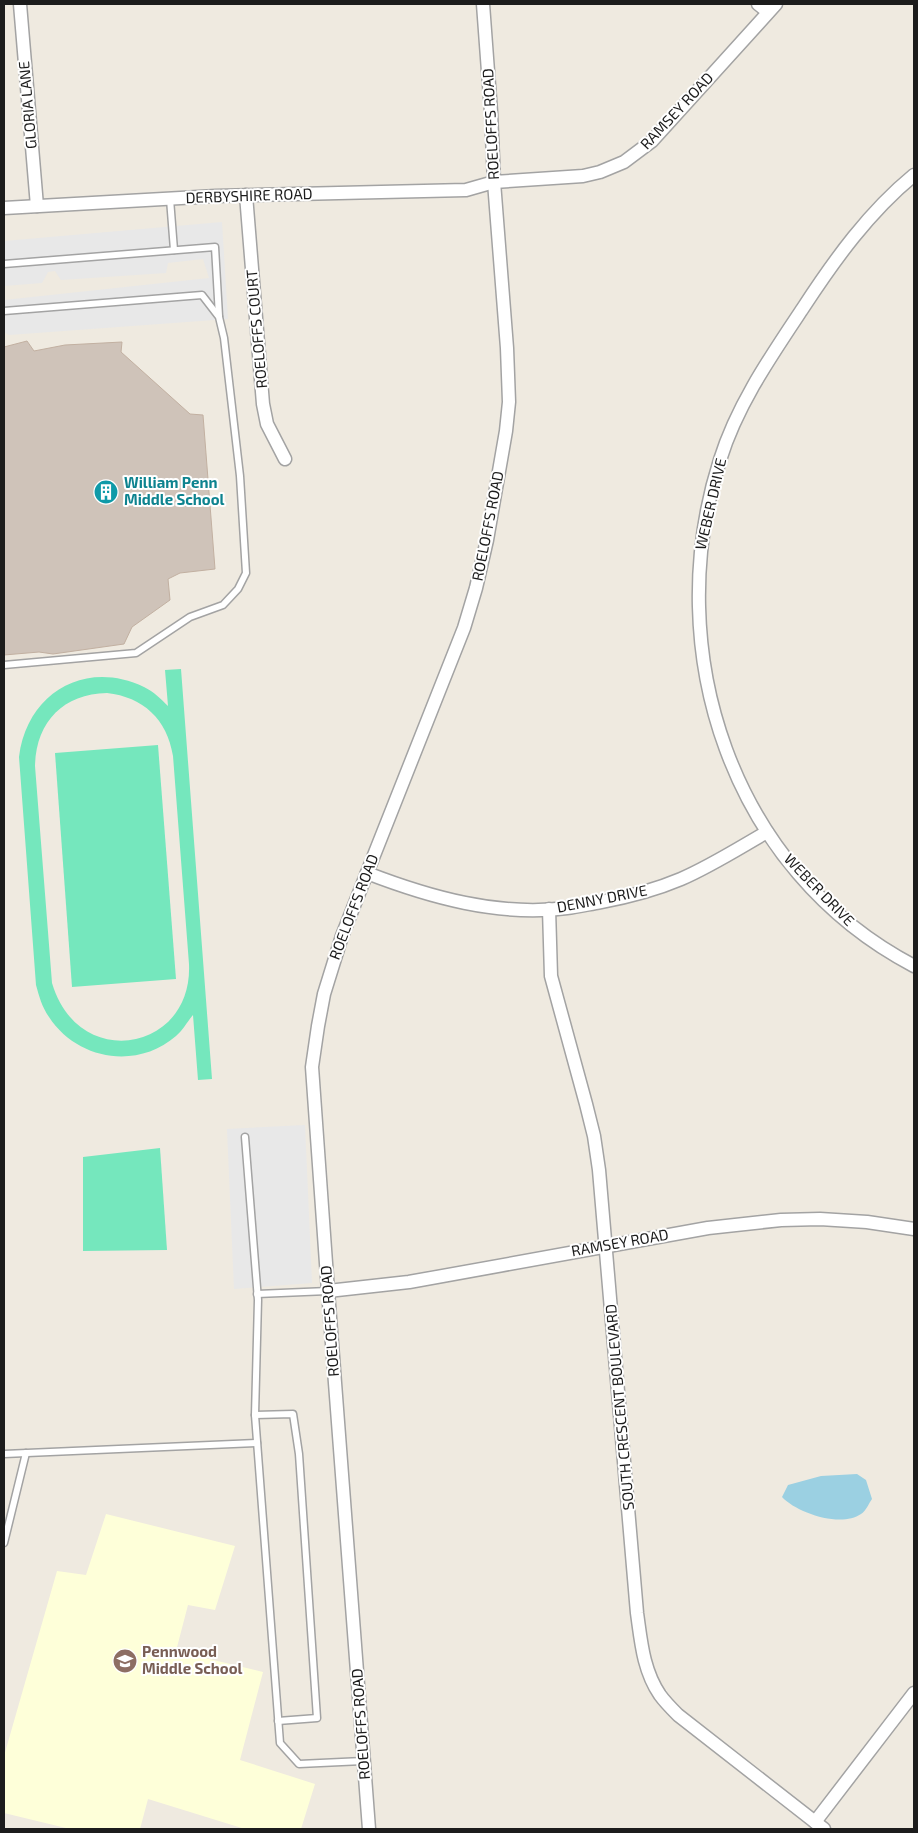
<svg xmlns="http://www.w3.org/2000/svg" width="918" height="1833" font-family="'Exo 2',sans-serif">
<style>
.education{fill:#feffd9}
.pitch{fill:#75e7bd;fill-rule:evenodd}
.parking{fill:#e8e8e8}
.water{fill:#9bd0e2}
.building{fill:#cfc3b9;stroke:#c2b0a1}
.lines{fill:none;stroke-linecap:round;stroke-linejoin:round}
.service-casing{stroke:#a3a3a3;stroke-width:9}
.minor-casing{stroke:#a3a3a3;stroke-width:15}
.service{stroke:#fff;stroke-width:6}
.minor{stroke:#fff;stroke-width:12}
.labels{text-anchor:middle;stroke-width:4;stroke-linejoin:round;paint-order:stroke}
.street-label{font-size:15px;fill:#1c1c1c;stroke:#fff}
.culture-label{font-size:15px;font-weight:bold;fill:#0d838f;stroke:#fff;text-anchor:start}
.education-label{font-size:15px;font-weight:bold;fill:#785e54;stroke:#fff;text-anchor:start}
</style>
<rect width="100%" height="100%" fill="#efeae0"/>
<polygon class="education" points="106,1514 235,1546 215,1610 188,1605 176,1651 263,1672 240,1760 315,1784 301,1829 245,1829 148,1799 140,1829 70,1829 4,1813 4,1756 57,1571 86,1575"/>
<g class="pitch">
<path d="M181 669 212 1079 198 1080 193 1015C187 1022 183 1030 176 1036 137 1070 77 1060 49 1017 42 1007 39 996 36 985L19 757C27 693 85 659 144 687 154 692 161 699 168 706L165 670ZM107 693C143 697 167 719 173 756L189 964C193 1052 78 1072 52 983L35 766C36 722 63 694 107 693Z"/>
<polygon points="158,745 176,979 72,987 55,753"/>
<polygon points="160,1148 167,1250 83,1251 83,1157"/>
</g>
<g class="parking">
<polygon points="222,222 228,319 9,335 4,332 4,300 209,278 203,259 168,263 166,273 61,280 55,271 48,272 42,283 4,286 4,241"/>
<polygon points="305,1125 312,1283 234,1289 227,1129"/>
</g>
<path class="water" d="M857 1474 866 1480 872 1499C869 1503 866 1511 861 1514 841 1528 797 1513 782 1497L788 1485 821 1476Z"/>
<polygon class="building" points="27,341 34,351 65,345 122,342 121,352 190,414 203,415 215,569 180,573 168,579 170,600 132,627 124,644 53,654 39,652 4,655 4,347"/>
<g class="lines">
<defs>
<g id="service">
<polyline points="170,199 174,250"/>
<polyline points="4,264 215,247 219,316"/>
<polyline points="4,311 202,295 219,317 224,338 240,476 246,573 238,589 223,605 190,617 136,653 4,665"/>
<polyline points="245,1137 258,1300 255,1415 280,1743 299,1764 363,1761"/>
<polyline points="257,1294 328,1291"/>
<polyline points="255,1415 293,1414 299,1454 317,1718 278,1721"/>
<polyline points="4,1454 257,1443"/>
<polyline points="4,1543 26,1453"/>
</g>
<g id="minor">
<polyline points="20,4 37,206"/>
<polyline points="758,4 768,12"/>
<path d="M914 175C869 212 835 259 803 308 771 356 737 405 720 460 659 651 732 871 914 966"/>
<polyline points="246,195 263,404 267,424 285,459"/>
<polyline points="4,208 216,196 466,190 494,182 583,176 600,172 624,162 652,141 776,4"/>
<path d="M367 873C429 897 499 917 567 908 578 907 589 904 601 902 628 897 655 890 681 879 711 866 739 848 767 832"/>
<path d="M549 909 551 976 586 1104 594 1136 599 1170 637 1613C641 1641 643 1670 660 1695 665 1702 672 1709 678 1715L824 1829"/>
<polyline points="328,1291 409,1282 708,1228 781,1220 820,1219 867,1222 914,1229"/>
<polyline points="815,1822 914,1693"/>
<polyline points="369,1829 328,1291 312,1067 318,1026 324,994 342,936 464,628 476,588 487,540 506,431 509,402 507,348 494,182 491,112 483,4"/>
</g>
</defs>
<use href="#service" class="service-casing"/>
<use href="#minor" class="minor-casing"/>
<use href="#service" class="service"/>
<use href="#minor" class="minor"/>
</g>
<defs>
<symbol id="building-disc" viewBox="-11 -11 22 22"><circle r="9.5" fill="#0f9aa8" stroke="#fff"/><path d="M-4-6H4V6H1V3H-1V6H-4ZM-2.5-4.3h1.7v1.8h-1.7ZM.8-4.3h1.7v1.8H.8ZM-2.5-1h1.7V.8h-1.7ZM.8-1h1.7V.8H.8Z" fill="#fff"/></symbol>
<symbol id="school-disc" viewBox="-11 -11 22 22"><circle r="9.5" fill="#8d6e63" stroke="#fff"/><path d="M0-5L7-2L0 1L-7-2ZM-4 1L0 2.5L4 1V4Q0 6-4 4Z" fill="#fff"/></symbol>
</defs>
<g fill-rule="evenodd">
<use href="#building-disc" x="92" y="478" width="28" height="28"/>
<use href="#school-disc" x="111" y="1647" width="28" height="28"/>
</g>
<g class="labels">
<g class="street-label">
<text transform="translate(28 105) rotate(-95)" y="5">GLORIA LANE</text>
<text transform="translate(677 111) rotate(-47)" y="5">RAMSEY ROAD</text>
<text transform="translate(491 124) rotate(-93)" y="5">ROELOFFS ROAD</text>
<text transform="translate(249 196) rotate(-2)" y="5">DERBYSHIRE ROAD</text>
<text transform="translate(257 329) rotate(-95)" y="5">ROELOFFS COURT</text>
<text transform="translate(711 504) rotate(-77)" y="5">WEBER DRIVE</text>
<text transform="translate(488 526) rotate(-79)" y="5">ROELOFFS ROAD</text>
<text transform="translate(819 890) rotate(46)" y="5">WEBER DRIVE</text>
<text transform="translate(602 899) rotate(-11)" y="5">DENNY DRIVE</text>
<text transform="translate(354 907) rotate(-69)" y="5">ROELOFFS ROAD</text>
<text transform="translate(620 1243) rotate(-10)" y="5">RAMSEY ROAD</text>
<text transform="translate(330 1321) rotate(-94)" y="5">ROELOFFS ROAD</text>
<text transform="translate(620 1407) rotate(-95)" y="5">SOUTH CRESCENT BOULEVARD</text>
<text transform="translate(361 1724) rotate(-94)" y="5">ROELOFFS ROAD</text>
</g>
<g class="culture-label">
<text x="124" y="488">William Penn<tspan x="124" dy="17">Middle School</tspan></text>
</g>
<g class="education-label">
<text x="142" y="1657">Pennwood<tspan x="142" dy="17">Middle School</tspan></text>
</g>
</g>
<rect width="918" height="1833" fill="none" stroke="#1c1c1c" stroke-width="10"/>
</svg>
